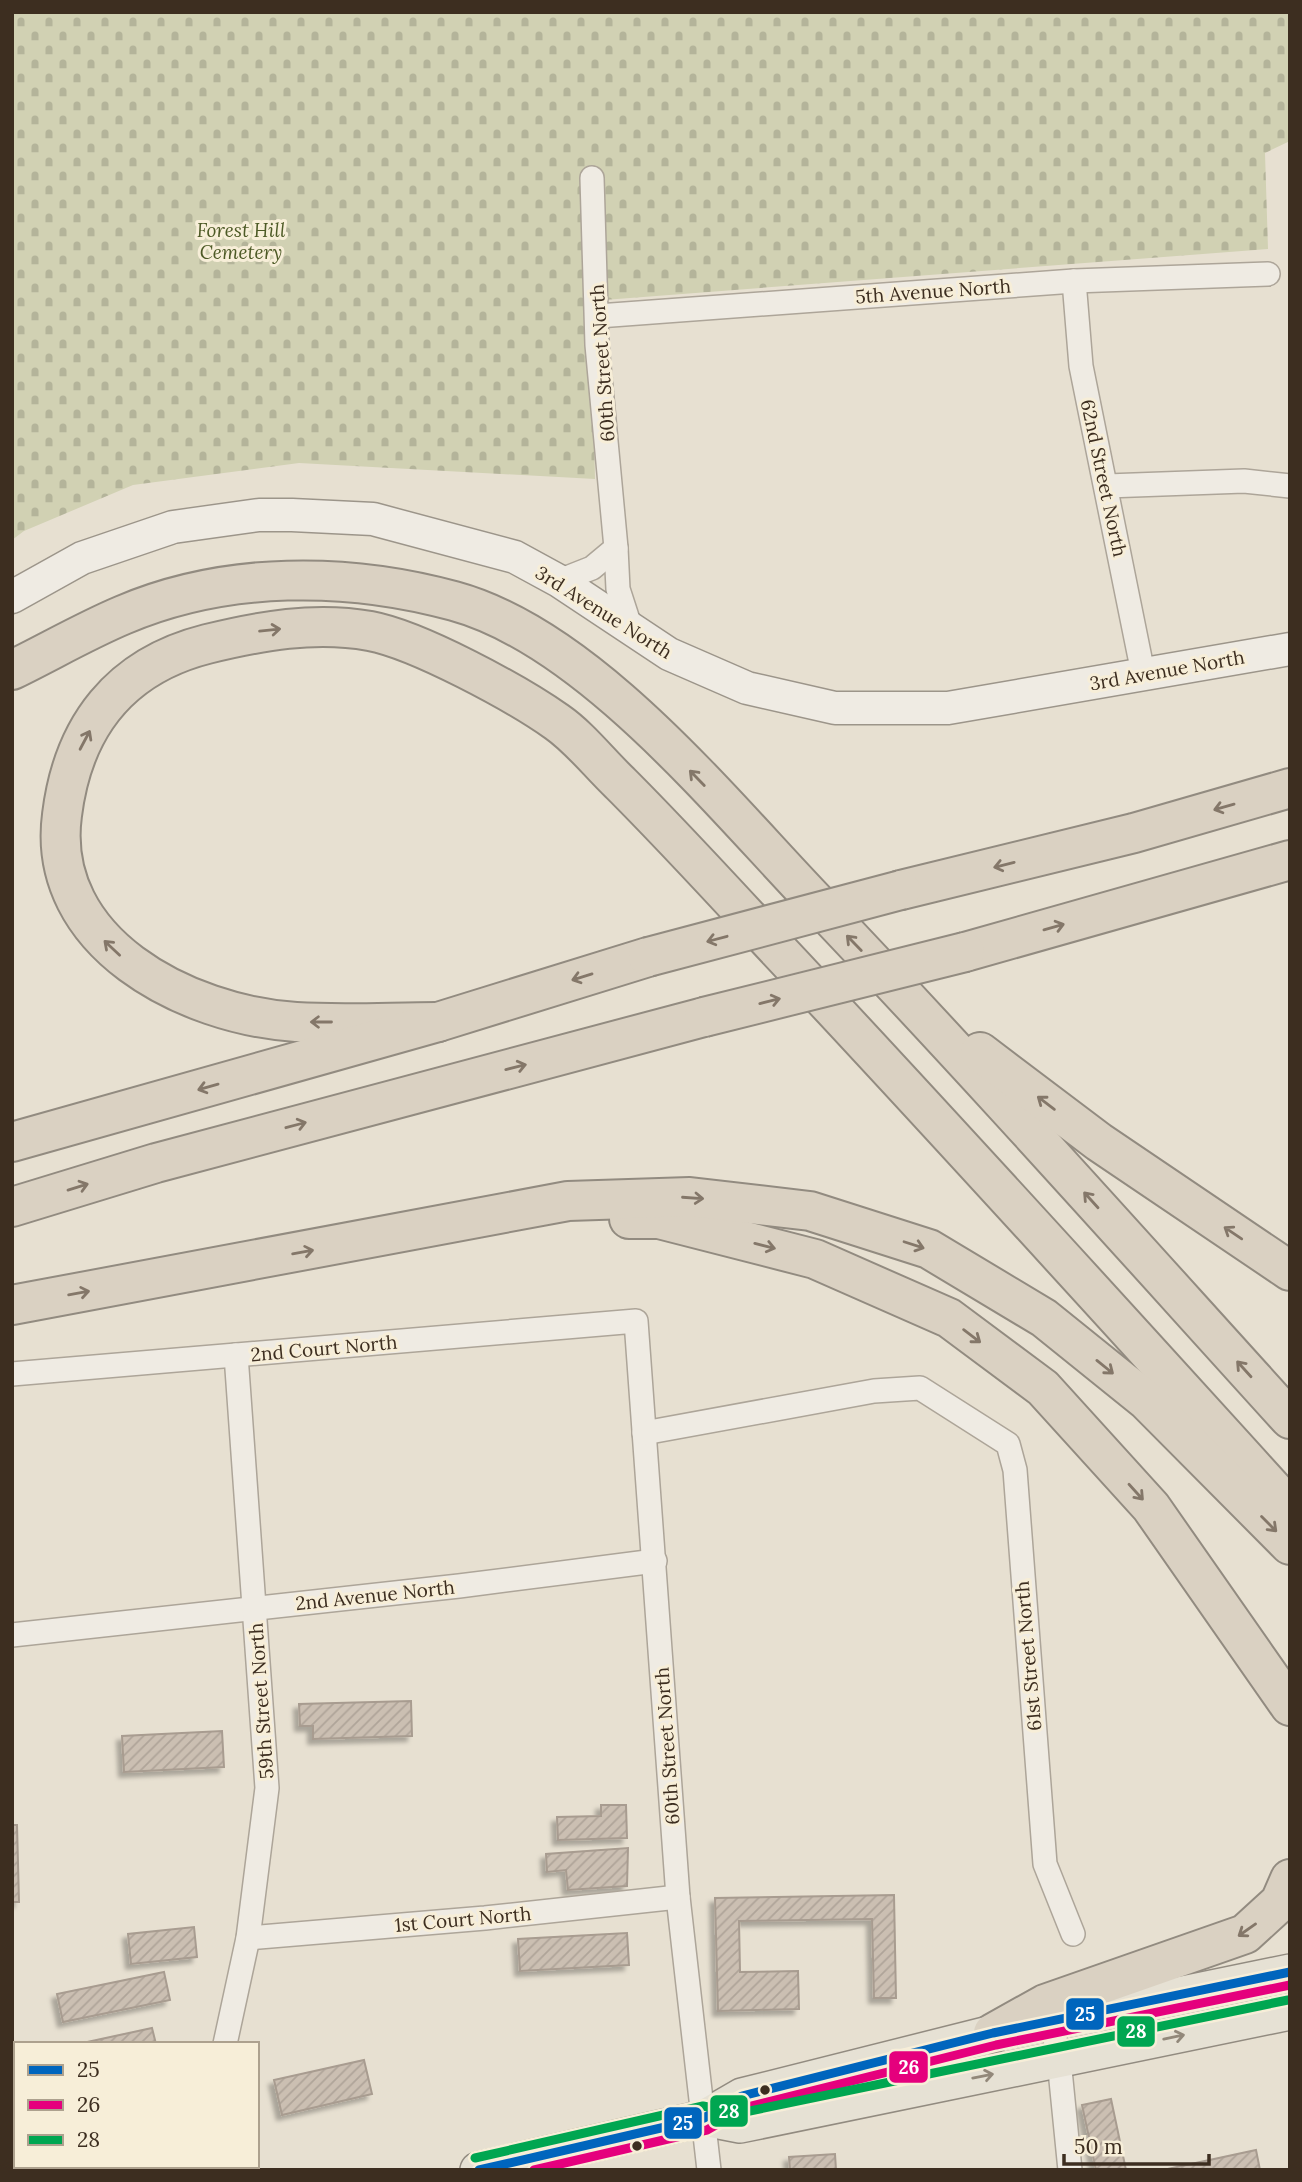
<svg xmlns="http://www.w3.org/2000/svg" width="1302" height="2182" font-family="Lora,serif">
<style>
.cemetery{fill:url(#cemetery-stones)}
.building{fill:url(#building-hatch);stroke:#a89c90;stroke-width:2;filter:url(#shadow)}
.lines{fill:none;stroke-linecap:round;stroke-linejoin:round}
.street-casing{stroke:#ada599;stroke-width:26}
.secondary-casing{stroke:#9c958a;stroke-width:35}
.primary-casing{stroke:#928b80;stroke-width:38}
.highway-casing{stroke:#928b80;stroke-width:42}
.street{stroke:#efebe3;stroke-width:23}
.secondary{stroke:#efebe3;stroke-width:32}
.primary{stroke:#e6e1d4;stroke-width:35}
.highway{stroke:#dad1c2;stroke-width:38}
.highway-bridge-casing{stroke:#928b80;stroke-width:42;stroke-linecap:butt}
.highway-bridge{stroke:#dad1c2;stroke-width:38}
.bus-1-casing{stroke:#f7eed8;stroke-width:14}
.bus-2-casing{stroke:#f7eed8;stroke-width:14}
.bus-3-casing{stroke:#f7eed8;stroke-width:14}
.bus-1{stroke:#0065bd;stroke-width:9}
.bus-2{stroke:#e5007d;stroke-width:9}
.bus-3{stroke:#00a651;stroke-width:9}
.oneway{stroke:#847769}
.oneway2{stroke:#92887a}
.bus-dot{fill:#3d2e20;stroke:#f7eed8;stroke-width:2.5}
.labels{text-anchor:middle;stroke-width:6;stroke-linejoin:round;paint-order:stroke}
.park-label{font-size:19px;font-style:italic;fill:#4d5a26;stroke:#f7eed8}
.street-label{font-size:19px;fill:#3d2e20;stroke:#f7eed8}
.line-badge{stroke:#f7eed8;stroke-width:2.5}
.badge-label{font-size:19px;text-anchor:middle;font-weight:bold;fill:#fff}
</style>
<defs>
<pattern id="cemetery-stones" width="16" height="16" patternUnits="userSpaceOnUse" patternTransform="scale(1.75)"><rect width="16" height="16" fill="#d1d1b3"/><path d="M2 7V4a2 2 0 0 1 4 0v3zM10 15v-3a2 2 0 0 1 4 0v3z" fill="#b4b49a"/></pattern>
<pattern id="building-hatch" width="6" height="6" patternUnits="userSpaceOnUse" patternTransform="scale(1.75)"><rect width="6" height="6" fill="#cbbfb2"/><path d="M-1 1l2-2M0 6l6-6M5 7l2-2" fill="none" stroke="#afa499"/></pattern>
<filter id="shadow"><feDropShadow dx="-5" dy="5" stdDeviation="2" flood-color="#0004"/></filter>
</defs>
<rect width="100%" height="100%" fill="#e7e0d1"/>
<polygon class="cemetery" points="12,12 1290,12 1290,141 1265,153 1268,249 591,301 595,479 299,463 133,485 24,531 12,540"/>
<g class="building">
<polygon points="411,1701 412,1736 313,1739 313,1726 300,1726 299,1704"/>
<polygon points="222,1731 224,1767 124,1772 122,1736"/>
<polygon points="601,1805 626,1805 627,1838 558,1840 557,1817 601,1816"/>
<polygon points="12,1825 17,1825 19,1902 12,1902"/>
<polygon points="628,1848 627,1886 568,1890 566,1870 547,1872 546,1854"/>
<polygon points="894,1895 896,1998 874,1998 872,1919 739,1921 740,1972 798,1971 799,2009 718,2011 715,1898"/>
<polygon points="194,1927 197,1957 131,1964 128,1934"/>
<polygon points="627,1933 629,1965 520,1971 518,1939"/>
<polygon points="164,1972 170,2000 63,2022 57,1994"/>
<polygon points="152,2028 156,2044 78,2044"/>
<polygon points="364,2060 372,2094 282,2115 274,2080"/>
<polygon points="1111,2099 1126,2170 1096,2170 1082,2105"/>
<polygon points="16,2126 16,2166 39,2166 38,2170 12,2170"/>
<polygon points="1256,2150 1260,2170 1163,2170"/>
<polygon points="835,2154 836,2170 790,2170 789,2157"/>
<rect x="68" y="2166" width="38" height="4"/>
</g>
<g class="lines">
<defs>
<g id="street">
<polyline points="1074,281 1081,366 1143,673"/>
<polyline points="598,316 1074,281 1268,274"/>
<polyline points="1107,486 1244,481 1290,486"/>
<polyline points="616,548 618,589 630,626"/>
<polyline points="559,581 592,568 616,548 597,345 592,178"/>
<polyline points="12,1374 636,1321 678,1897 709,2170"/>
<polyline points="644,1433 874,1391 920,1388 1008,1444 1015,1470 1045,1864 1073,1934"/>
<polyline points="12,1635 459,1586 655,1561"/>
<polyline points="248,1938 485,1918 678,1897"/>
<polyline points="1052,2022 1059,2060 1070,2170"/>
<polyline points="225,2044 248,1938 267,1788 236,1355"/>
<polyline points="207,2170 207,2166"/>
</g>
<polyline id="secondary" points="12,597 82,558 173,527 259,515 292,515 373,519 515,557 559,581 669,654 747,688 835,708 948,708 1290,649"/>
<g id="primary">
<polyline points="704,2118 740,2125 1290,2012"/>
<polyline points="478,2170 704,2118 742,2096 993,2033 1290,1972"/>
</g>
<g id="highway">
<path d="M12 670C49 652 85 631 123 615 226 571 348 572 454 601 589 638 721 803 817 903 978 1072 1133 1246 1290 1419"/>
<polyline points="901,890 1134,833 1290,788"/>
<polyline points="965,952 1290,860"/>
<path d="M438 1022C391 1022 343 1025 296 1022 186 1015 45 943 62 815 73 726 120 666 207 644 260 631 315 621 370 631 418 640 516 693 557 722 580 738 599 763 620 783 674 837 726 894 778 950 951 1134 1120 1321 1290 1508"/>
<polyline points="980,1052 1099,1142 1290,1271"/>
<polyline points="12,1142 438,1022 648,957"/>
<polyline points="12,1207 156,1163 704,1017"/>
<polyline points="629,1219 659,1219 815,1259 949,1318 1043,1388 1151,1507 1290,1706"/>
<polyline points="12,1305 568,1201 690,1197 810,1211 929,1249 1044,1318 1147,1401 1290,1545"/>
<polyline points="993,2033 1045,2004 1245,1934 1280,1902 1290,1879"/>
</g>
</defs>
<use href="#street" class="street-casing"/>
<use href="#secondary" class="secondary-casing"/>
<use href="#primary" class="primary-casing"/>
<use href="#highway" class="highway-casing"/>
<use href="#street" class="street"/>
<use href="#secondary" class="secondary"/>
<use href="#primary" class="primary"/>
<use href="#highway" class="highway"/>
<defs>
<g id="highway-bridge">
<polyline points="648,957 901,890"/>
<polyline points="704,1017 965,952"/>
</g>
</defs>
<use href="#highway-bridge" class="highway-bridge-casing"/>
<use href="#highway-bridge" class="highway-bridge"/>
<defs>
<polyline id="bus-1" points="479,2170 704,2118 742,2096 993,2033 1290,1972"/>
<polyline id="bus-2" points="534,2170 707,2130 747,2107 996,2045 1290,1985"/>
<polyline id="bus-3" points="475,2158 703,2106 740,2113 1288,2000"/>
</defs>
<use href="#bus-1" class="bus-1-casing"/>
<use href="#bus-2" class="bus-2-casing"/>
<use href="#bus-3" class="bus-3-casing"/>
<use href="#bus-1" class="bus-1"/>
<use href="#bus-2" class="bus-2"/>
<use href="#bus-3" class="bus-3"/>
</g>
<defs><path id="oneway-shaft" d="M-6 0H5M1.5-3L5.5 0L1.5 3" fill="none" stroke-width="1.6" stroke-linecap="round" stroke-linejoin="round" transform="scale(1.75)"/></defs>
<g class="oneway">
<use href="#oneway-shaft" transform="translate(270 630) rotate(-6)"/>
<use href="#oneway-shaft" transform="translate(85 740) rotate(-62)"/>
<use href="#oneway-shaft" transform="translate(697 778) rotate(-134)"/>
<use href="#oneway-shaft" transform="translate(1224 807) rotate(164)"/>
<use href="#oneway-shaft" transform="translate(1004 865) rotate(166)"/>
<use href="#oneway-shaft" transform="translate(1054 927) rotate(-16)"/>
<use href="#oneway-shaft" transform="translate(717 939) rotate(165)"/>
<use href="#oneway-shaft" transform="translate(854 943) rotate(-134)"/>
<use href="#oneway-shaft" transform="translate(112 948) rotate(-137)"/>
<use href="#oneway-shaft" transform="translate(582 977) rotate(163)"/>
<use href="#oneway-shaft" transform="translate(770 1001) rotate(-14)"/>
<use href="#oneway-shaft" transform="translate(321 1022) rotate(180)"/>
<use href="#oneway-shaft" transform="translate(516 1067) rotate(-14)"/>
<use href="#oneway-shaft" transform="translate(208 1087) rotate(164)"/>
<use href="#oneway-shaft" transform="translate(1046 1103) rotate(-143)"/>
<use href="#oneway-shaft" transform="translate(296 1125) rotate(-15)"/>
<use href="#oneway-shaft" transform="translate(78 1187) rotate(-17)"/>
<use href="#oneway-shaft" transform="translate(693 1198) rotate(4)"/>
<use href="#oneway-shaft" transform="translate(1091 1200) rotate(-132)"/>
<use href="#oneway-shaft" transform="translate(1233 1233) rotate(-146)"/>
<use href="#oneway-shaft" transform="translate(914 1245) rotate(18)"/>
<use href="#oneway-shaft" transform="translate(765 1246) rotate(14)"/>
<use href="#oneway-shaft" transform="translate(303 1252) rotate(-10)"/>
<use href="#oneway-shaft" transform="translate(79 1293) rotate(-10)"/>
<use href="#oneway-shaft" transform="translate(972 1336) rotate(37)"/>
<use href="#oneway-shaft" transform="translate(1105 1367) rotate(39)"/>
<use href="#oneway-shaft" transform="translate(1244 1369) rotate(-132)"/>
<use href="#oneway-shaft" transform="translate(1136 1492) rotate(48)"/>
<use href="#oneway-shaft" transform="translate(1269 1524) rotate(45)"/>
<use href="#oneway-shaft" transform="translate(1247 1930) rotate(145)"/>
</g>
<g class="oneway2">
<use href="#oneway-shaft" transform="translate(1174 2037) rotate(-12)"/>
<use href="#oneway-shaft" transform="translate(983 2076) rotate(-11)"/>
</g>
<g class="bus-dot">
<circle cx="765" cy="2090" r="6"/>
<circle cx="637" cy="2146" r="6"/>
</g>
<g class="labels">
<g class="park-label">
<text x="241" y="237">Forest Hill<tspan x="241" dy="22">Cemetery</tspan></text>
</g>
<g class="street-label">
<text transform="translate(933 291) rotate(-4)" y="7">5th Avenue North</text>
<text transform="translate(602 363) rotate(-94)" y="7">60th Street North</text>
<text transform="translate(1104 478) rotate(78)" y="7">62nd Street North</text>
<text transform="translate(604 612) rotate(32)" y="7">3rd Avenue North</text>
<text transform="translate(1167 670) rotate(-10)" y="7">3rd Avenue North</text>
<text transform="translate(324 1348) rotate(-5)" y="7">2nd Court North</text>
<text transform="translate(375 1595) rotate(-6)" y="7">2nd Avenue North</text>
<text transform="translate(1028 1656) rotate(-95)" y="7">61st Street North</text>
<text transform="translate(261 1701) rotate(-94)" y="7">59th Street North</text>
<text transform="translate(667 1746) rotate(-94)" y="7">60th Street North</text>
<text transform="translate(463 1919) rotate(-5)" y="7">1st Court North</text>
</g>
</g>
<g class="line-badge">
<rect x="1065" y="1997" width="40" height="34" rx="7" fill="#0065bd"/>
<rect x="1116" y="2015" width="40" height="33" rx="7" fill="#00a651"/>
<rect x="888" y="2050" width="41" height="34" rx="7" fill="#e5007d"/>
<rect x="709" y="2094" width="40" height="34" rx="7" fill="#00a651"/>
<rect x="663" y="2106" width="40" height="34" rx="7" fill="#0065bd"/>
</g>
<g class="badge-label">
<text x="1085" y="2021">25</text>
<text x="1136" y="2038">28</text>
<text x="909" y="2074">26</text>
<text x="729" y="2118">28</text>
<text x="683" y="2130">25</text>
</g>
<rect width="1302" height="2182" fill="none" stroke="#3d2e20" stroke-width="28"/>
<rect x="14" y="2042" width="245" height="126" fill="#f7eed8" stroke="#ada18e" stroke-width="2"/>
<rect x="28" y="2065" width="35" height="10" fill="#0065bd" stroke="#ada18e" stroke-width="2"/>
<text x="77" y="2077" font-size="21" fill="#3d2e20">25</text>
<rect x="28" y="2100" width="35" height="10" fill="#e5007d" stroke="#ada18e" stroke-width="2"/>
<text x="77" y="2112" font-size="21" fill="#3d2e20">26</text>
<rect x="28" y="2135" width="35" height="10" fill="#00a651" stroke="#ada18e" stroke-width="2"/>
<text x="77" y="2147" font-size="21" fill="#3d2e20">28</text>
<path d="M1064 2154v10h145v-10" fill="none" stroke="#3d2e20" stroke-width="3.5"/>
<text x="1074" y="2154" font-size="21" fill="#3d2e20" stroke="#f7eed8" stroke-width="5" paint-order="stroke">50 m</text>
</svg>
